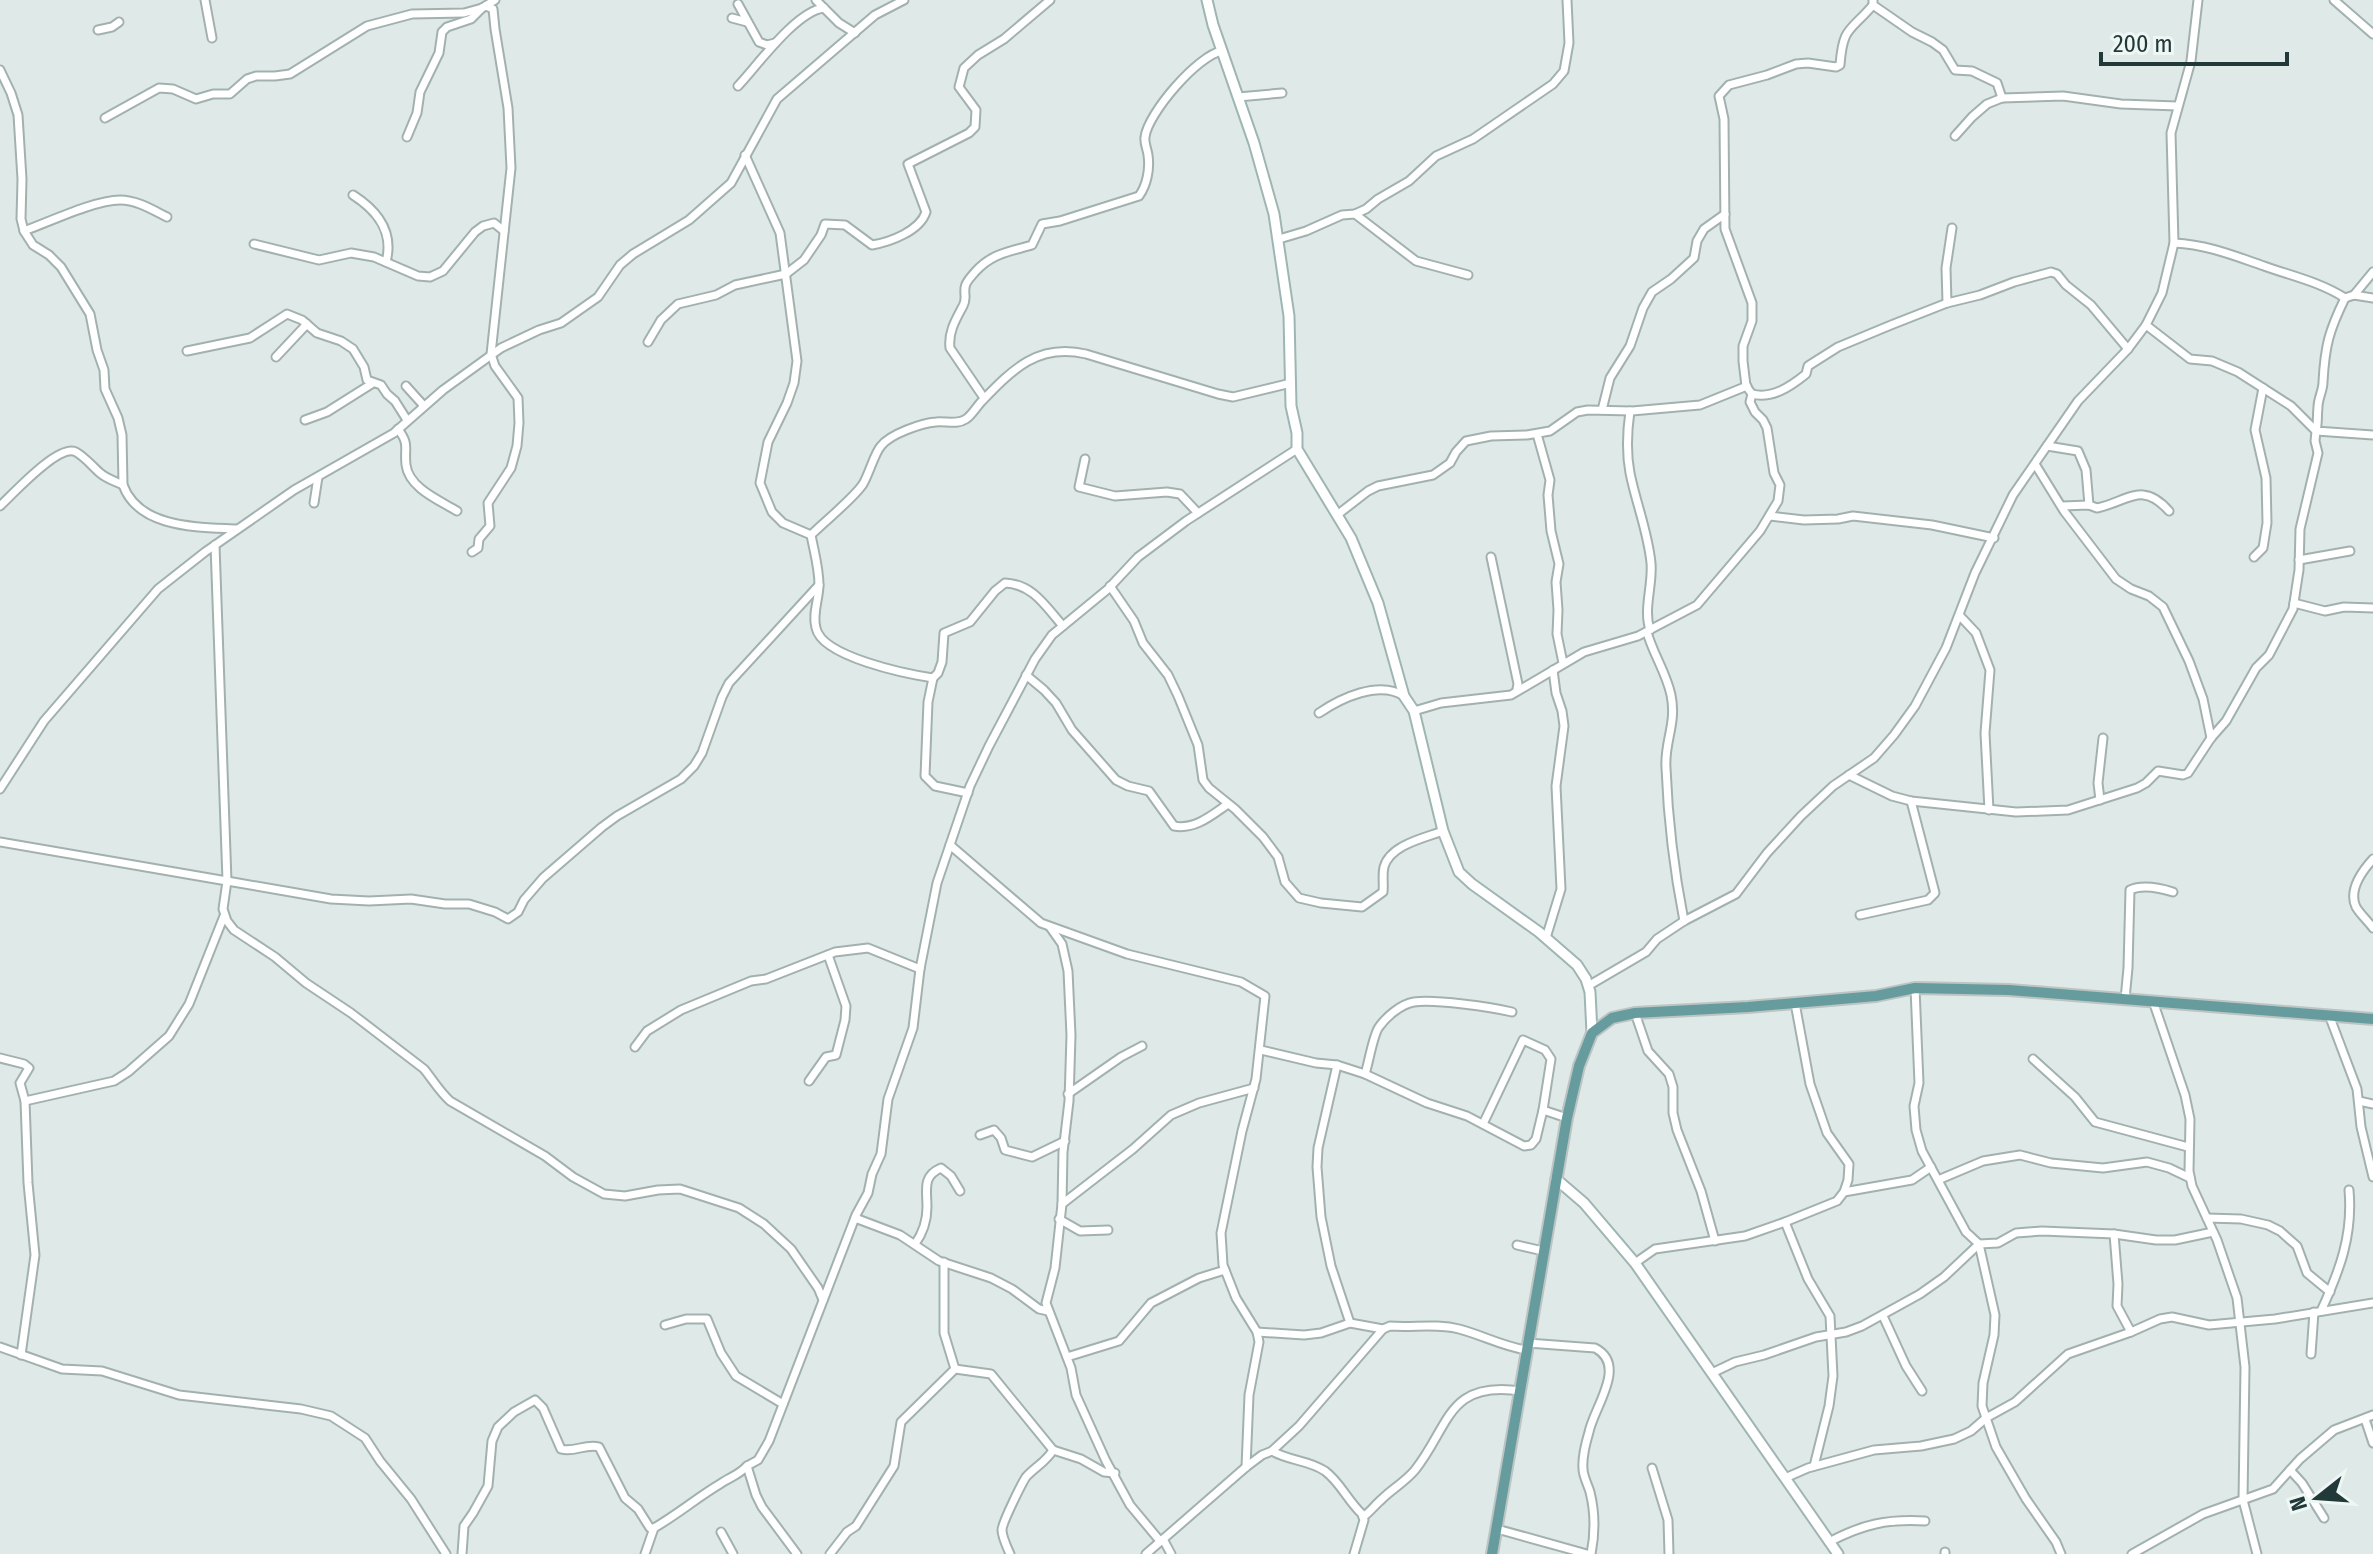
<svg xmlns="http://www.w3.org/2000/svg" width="2373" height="1554" font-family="'Fira Sans Condensed',sans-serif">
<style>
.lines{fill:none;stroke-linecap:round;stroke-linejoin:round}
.street-casing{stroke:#a2b1b0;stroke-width:11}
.secondary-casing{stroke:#9fb5b3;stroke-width:13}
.primary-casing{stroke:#bcc4c4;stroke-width:14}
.street{stroke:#fff;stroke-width:7}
.secondary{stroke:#fff;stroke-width:9}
.primary{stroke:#669c9d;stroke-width:10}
</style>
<rect width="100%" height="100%" fill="#dfeae8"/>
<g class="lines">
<defs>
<g id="street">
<polyline points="205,0 212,38"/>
<polyline points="816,0 839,23 855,33"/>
<polyline points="1873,0 1873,5 1912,32 1932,42 1943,50 1955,70 1972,71 1997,83 2002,98"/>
<polyline points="2334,0 2373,34"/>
<polyline points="738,4 759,42 767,45 775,43"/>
<polyline points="732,18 747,22"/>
<polyline points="98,30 112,27 119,22"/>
<path d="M0 70 11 93 18 115 22 179 21 219 24 231 33 245 49 255 61 267 90 314 97 350 104 370 105 389 118 418 122 435 123 485C139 529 199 527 237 529"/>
<path d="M738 86C757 66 796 11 824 8"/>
<polyline points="1238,97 1282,93"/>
<polyline points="105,118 159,88 173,89 196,99 213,94 230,94 247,79 256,76 275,76 290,74 367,26 412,14 464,13 482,8 495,0"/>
<polyline points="1955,136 1972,117 1987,104 2002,98 2063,96 2121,104 2177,106"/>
<polyline points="407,137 417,113 420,92 439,53 442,32 447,27 471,19 482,8"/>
<polyline points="745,155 780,233 797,361 794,383 787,403 768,442 760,483 772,512 783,523 811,535"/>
<path d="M353 195C378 211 394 232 386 262"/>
<polyline points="1355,214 1416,261 1468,275"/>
<path d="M24 231C49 222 95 200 120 200 137 200 153 210 167 217"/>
<polyline points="1279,239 1306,231 1342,215 1355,214 1366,209 1378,199 1409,181 1436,156 1473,139 1553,84 1564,71 1569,43 1567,0"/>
<path d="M2174 243C2209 245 2232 255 2264 266 2292 276 2320 282 2345 298L2354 295 2373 298"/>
<polyline points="254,244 319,260 351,253 374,257 418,276 430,277 443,271 475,232 483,226 494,223 504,231"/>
<polyline points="2354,295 2373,272"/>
<path d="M2345 298C2329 331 2325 345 2323 382 2323 391 2318 398 2318 407 2317 416 2318 423 2316 431L2373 435"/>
<polyline points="1947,303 1946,268 1952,228"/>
<path d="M648 342 661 320 678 304 716 295 735 285 786 274 804 260 821 235 825 224 845 225 872 245C890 242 920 231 926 212L908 164 969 133 975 127 976 110 959 87 964 68 978 55 1004 39 1050 0"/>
<polyline points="187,351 250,338 287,314 302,320 317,333 341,341 353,349 364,367 367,380 381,385 387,394 395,401 407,420"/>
<polyline points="276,357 307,324"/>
<polyline points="406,386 424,406"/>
<path d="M1752 394C1772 399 1790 387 1806 374L1808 366 1838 347 1891 325 1947 303 1980 295 2014 282 2051 272 2057 274 2066 285 2091 305 2128 349"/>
<path d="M984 398 950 348C948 332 956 319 963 306 967 299 964 295 965 288 965 282 972 276 975 272 992 253 1009 252 1032 245L1042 224 1060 221 1139 196C1147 185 1150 169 1148 155 1147 148 1144 143 1145 137 1148 113 1198 55 1222 51"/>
<polyline points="1602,410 1610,378 1630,346 1643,308 1652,292 1671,279 1694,258 1697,241 1704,229 1725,214"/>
<path d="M1630 411C1627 432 1626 452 1630 473 1636 503 1648 532 1651 563 1653 585 1643 609 1650 630"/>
<polyline points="305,420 327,412 373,383"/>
<path d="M398 429C410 445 404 447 406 465 409 488 439 500 457 511"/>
<polyline points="1537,434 1550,480 1548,495 1551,531 1559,564 1556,582 1558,610 1557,634 1563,663"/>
<polyline points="2047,446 2078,451 2086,470 2089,505"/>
<polyline points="1085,459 1079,487 1115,496 1167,492 1180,494 1198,513"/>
<polyline points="2035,464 2064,511 2116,579 2131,589 2149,596 2163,607 2189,661 2203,699 2211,738"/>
<polyline points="314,503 318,477"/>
<path d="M0 506C13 494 59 443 76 452 85 457 93 467 100 473 107 479 115 481 123 485"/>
<path d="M2062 506 2089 505 2097 508C2127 502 2142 480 2169 511"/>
<polyline points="1337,515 1368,491 1378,486 1433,475 1450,463 1456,452 1466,441 1491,436 1527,435 1550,431 1577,412 1588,410 1632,411 1700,405 1747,386"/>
<polyline points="1770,516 1804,520 1838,519 1853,516 1932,525 1994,538"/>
<path d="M811 535C824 522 854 498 863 484 869 474 875 452 881 446 890 434 922 423 936 422 946 421 957 425 966 419 972 415 977 406 982 401 1013 369 1038 343 1086 354L1218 394 1233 397 1291 383"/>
<path d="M811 535C814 551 819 568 819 585 819 599 812 614 816 628 822 657 907 674 933 678"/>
<polyline points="215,545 227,881 331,899 369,901 411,899 445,904 469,904 495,912 508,919 518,912 524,900 543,878 602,827 617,816 681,779 694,766 702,753 722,697 729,683 819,585"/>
<polyline points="472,552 478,548 479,539 490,526 488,503 511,468 517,446 519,423 518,398 495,366 491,354 511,168 508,108 495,29 493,9 486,6"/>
<polyline points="1491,557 1518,684 1517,689"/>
<polyline points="2254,557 2263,548 2267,523 2266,478 2255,430 2263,388"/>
<polyline points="2299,560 2350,551"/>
<path d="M1110 586 1134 621 1143 643 1168 675 1178 696 1198 745 1203 780 1209 788 1235 809 1263 837 1278 857 1285 882 1299 898 1321 903 1362 907 1383 892C1384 884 1382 875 1384 867 1390 845 1424 838 1443 831"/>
<polyline points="2294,603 2325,611 2344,607 2373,608"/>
<polyline points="1960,616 1976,633 1990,670 1985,733 1989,810"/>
<path d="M1647 632C1653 654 1666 672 1671 695 1677 724 1664 742 1666 768 1668 819 1674 870 1684 921"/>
<path d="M1026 675 1044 690 1056 703 1072 730 1116 780 1128 786 1149 791 1174 826C1195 830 1212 815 1228 804"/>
<path d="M1414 711 1441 703 1511 695 1584 652 1638 636 1697 605 1760 531 1778 501 1780 485 1774 473 1767 428 1763 420 1755 412 1750 402 1752 394 1746 386 1743 361V346L1752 321V303L1725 229 1724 119 1719 96 1729 85 1767 75 1796 64 1808 63 1836 67 1840 65C1843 26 1850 32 1873 5"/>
<path d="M1319 713C1341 698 1379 680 1404 696"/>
<polyline points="1849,775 1892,796 1911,801 2016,812 2068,810 2137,788 2146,783 2158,771 2183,775 2188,773 2211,738 2226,721 2256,668 2269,655 2293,609 2299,570 2300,529 2318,453 2315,441 2316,431 2291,406 2238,372 2212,361 2190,359 2146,325"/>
<polyline points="0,789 44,721 158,589 205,552 294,490 394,433 443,390 501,348 539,330 561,323 598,297 620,265 633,254 689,220 731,183 777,99 875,15 904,0"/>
<path d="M968 793 935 786 925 776 928 702 933 678 938 673 942 662 944 633 970 622 995 591 1005 583C1033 584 1046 607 1063 626"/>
<polyline points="2100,800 2098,783 2103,738"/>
<path d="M0 842 227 881 223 909 227 921 234 930 275 957 306 983 351 1013 424 1069C433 1080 439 1091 450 1101L545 1156 573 1177 604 1194 625 1196 658 1190 680 1189 739 1208 764 1224 791 1249 818 1288 823 1300"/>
<polyline points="950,845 1041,923 1127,954 1241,982 1265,996 1256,1079 1242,1131 1221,1233 1223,1265 1236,1298 1257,1332 1259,1342 1249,1395 1246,1467"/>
<path d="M2373 859C2363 870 2348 890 2356 907 2360 914 2368 921 2373 928"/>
<polyline points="1860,915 1928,900 1935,893 1911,801"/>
<polyline points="1050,927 1062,944 1068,971 1071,1035 1069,1101 1063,1152 1062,1204 1055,1268 1046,1303 1071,1368 1076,1395 1106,1461 1130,1505 1160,1541"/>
<polyline points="1546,938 1561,889 1556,786 1564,726 1562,711 1556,693 1553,670"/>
<polyline points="1588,986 1646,952 1657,939 1684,921 1736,894 1767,853 1801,816 1833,786 1874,758 1894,735 1915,706 1946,648 1975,573 2013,495 2078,401 2128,349 2146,325 2162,293 2174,243 2171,133 2191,61 2198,0"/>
<polyline points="1915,988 1919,1083 1914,1106 1916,1130 1922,1151 1966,1232 1979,1244 1995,1315 1994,1335 1983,1383 1982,1406 1996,1447 2026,1499 2056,1542 2061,1554"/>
<path d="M2125 999 2128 968 2130 890C2143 884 2160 888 2173 892"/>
<polyline points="2153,1001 2185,1095 2190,1119 2189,1171 2192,1186 2217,1240 2237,1298 2245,1367 2243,1500 2257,1554"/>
<polyline points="1795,1003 1810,1084 1827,1133 1849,1164 1848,1180 1844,1192"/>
<polyline points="1635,1013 1648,1051 1669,1074 1673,1087 1673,1113 1677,1130 1701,1191 1715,1241"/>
<polyline points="2329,1015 2357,1089 2361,1127 2373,1177"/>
<polyline points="635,1047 647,1031 681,1010 751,981 766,979 835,952 868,948 920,969"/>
<polyline points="1261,1050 1316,1063 1337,1065 1318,1148 1317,1167 1321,1217 1331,1266 1350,1323"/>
<polyline points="0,1058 24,1064 29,1068 20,1083 25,1101 28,1183 35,1255 21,1355"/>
<polyline points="2033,1059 2075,1097 2095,1122 2188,1147"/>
<polyline points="1337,1065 1365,1074 1427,1103 1467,1116 1524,1146 1531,1145 1536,1139 1543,1110 1567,1118"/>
<path d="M1365 1074C1369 1062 1373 1035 1379 1027 1386 1017 1401 1004 1414 1002 1435 999 1491 1007 1512 1012"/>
<polyline points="809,1081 826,1057 836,1055 845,1020 846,1006 828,955"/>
<polyline points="1068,1094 1121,1057 1142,1046"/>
<polyline points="25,1101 114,1081 128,1072 169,1036 189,1004 224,916"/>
<polyline points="2359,1101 2373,1104"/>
<polyline points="1483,1124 1523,1040 1545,1050 1551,1059 1543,1110"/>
<polyline points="980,1135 994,1130 1001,1138 1005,1150 1032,1157 1065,1141"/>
<polyline points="1938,1180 1983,1161 2020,1155 2051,1163 2103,1168 2147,1162 2169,1168 2190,1178"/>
<polyline points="1062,1204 1133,1149 1171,1115 1199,1103 1254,1088"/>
<polyline points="855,1218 900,1235 939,1261 991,1278 1012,1289 1039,1309 1048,1311"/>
<polyline points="2207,1218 2241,1219 2268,1225 2280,1231 2297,1246 2307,1273 2330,1292"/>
<polyline points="1059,1219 1080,1231 1108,1230"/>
<polyline points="2114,1234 2118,1284 2117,1306 2131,1332"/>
<path d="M915 1244C923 1233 927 1220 927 1207 927 1190 922 1176 941 1168L951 1176 960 1191"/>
<polyline points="1517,1245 1543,1251"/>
<polyline points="944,1262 944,1333 955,1369"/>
<polyline points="1635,1263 1655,1249 1745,1236 1785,1222"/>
<path d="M2321 1311C2340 1270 2353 1235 2349 1190"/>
<polyline points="1883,1316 1906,1366 1922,1391"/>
<polyline points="665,1325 686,1319 707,1319 721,1353 736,1376 783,1404"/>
<polyline points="1257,1332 1304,1335 1321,1333 1350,1323 1383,1329"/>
<path d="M1528 1343 1595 1348C1628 1365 1594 1407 1589 1432 1586 1442 1582 1458 1583 1469 1583 1476 1588 1485 1590 1492 1595 1512 1595 1534 1591 1554"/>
<polyline points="0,1347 62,1369 102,1371 179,1395 301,1409 331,1416 365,1438 380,1461 411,1499 446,1554"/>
<polyline points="2311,1354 2314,1312"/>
<polyline points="1067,1357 1119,1341 1151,1303 1199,1278 1225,1270"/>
<polyline points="1712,1373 1735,1362 1764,1355 1816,1337 1846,1332 1862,1326 1920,1294 1944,1277 1979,1244 1998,1243 2016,1233 2042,1231 2114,1234 2156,1240 2175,1240 2213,1232"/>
<polyline points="2365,1419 2373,1443"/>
<path d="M1272 1451C1289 1461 1309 1460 1325 1471 1340 1482 1348 1501 1362 1514L1364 1520 1354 1554"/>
<polyline points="1814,1466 1829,1406 1833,1376 1830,1316 1808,1279 1785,1222 1837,1201 1844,1192 1912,1180 1931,1167"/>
<polyline points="1652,1468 1668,1520 1669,1554"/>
<polyline points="2290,1470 2302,1483 2324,1518"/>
<polyline points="1785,1478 1808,1468 1874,1450 1921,1446 1954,1439 1971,1431 1986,1418 2015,1402 2068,1354 2131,1332 2160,1319 2172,1317 2209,1325 2275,1319 2373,1303"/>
<path d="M1363 1517C1370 1512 1375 1505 1382 1499 1392 1489 1405 1482 1415 1470 1450 1426 1447 1380 1521 1391"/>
<polyline points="1497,1529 1587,1554"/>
<polyline points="721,1532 733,1554"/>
<polyline points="1163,1539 1171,1554"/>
<path d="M1829 1542C1863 1524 1887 1519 1925 1521"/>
<polyline points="1945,1552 1945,1554"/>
<path d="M462 1554 464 1526 473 1513 488 1486 492 1441 498 1427 514 1412 535 1400 543 1408 561 1449C574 1453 586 1443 599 1447L625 1498 638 1509 650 1528H654"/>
<path d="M645 1554 654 1528C678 1514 698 1497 720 1484 730 1477 739 1475 747 1466"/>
<polyline points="797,1554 762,1507 756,1495 747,1466 758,1460 769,1441 856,1215 868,1193 872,1174 881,1154 888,1099 913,1028 920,969 937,883 970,786 989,746 1035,659 1052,635 1108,589 1138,557 1186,521 1297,449"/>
<polyline points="830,1554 847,1532 856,1526 894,1466 901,1422 955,1369 991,1374 1053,1450"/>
<path d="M1010 1554C1007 1547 1002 1537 1002 1530 1002 1523 1022 1483 1026 1477 1035 1467 1046 1462 1053 1450L1081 1459 1104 1472 1115 1473"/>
<path d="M1146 1554 1246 1467 1262 1455 1272 1451 1299 1426 1383 1329 1390 1326C1413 1328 1436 1323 1459 1329 1482 1335 1502 1346 1526 1350"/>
<polyline points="2132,1554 2203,1514 2273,1489 2300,1459 2334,1430 2373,1415"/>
</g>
<g id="secondary">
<polyline points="1207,0 1213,25 1254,143 1274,214 1289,316 1291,406 1297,433 1297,449 1351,538 1378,603 1404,696 1414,711 1443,831 1459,872 1472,884 1539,932 1577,965 1586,979 1590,992 1592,1033"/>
<polyline points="1556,1179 1584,1203 1635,1263 1838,1554"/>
</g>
<polyline id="primary" points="1492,1554 1567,1118 1579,1066 1592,1033 1612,1018 1635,1013 1748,1007 1876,996 1915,988 2009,990 2373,1019"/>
</defs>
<use href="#street" class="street-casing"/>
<use href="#secondary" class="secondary-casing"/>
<use href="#primary" class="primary-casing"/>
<use href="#street" class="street"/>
<use href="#secondary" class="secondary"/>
<use href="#primary" class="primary"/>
</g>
<g transform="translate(2317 1498) rotate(253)" stroke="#eff7f5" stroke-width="6" paint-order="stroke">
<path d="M0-6L14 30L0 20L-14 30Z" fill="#213939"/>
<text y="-12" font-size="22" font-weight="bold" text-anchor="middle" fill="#213939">N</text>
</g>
<path d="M2101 52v12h186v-12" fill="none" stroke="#213939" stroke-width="4"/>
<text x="2113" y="52" font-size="24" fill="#213939" stroke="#eff7f5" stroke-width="6" paint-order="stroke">200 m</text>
</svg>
